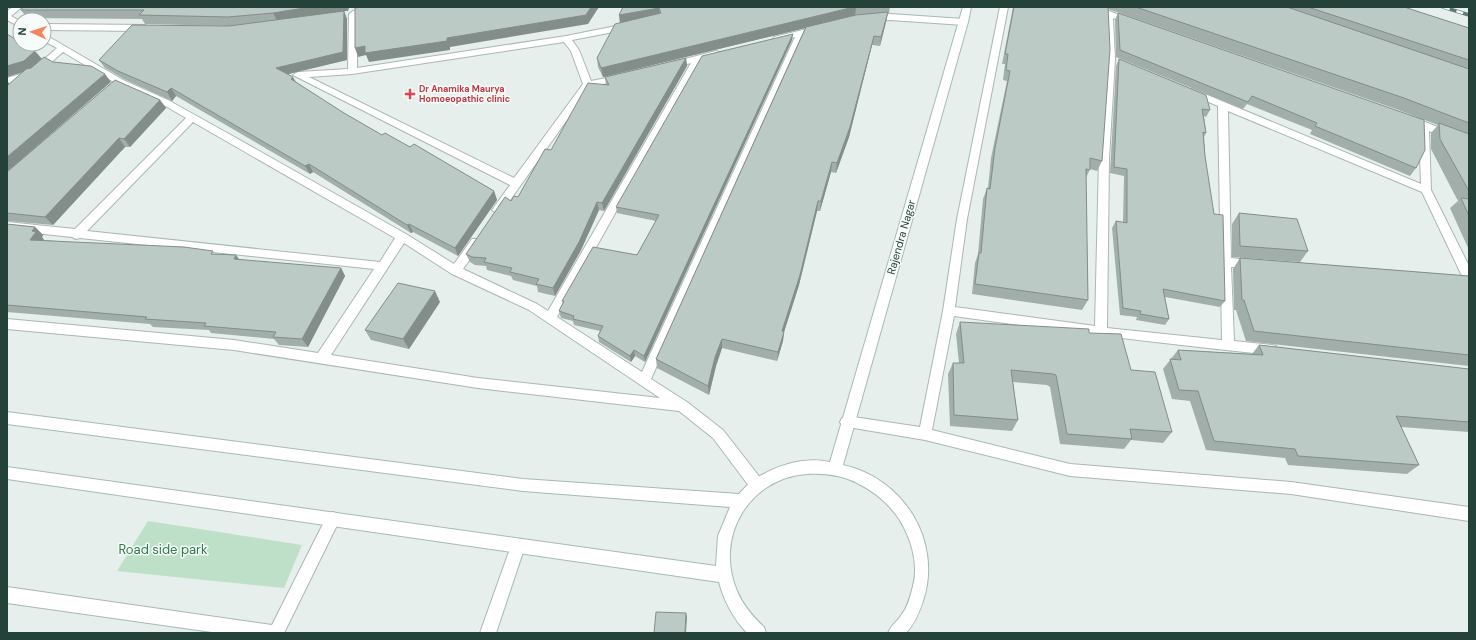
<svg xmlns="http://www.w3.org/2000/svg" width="1476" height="640" font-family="'DM Sans',sans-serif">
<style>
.green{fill:#bfe0c8}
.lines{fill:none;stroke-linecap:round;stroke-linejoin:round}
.lane-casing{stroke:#a8b8b2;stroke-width:2}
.street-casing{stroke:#a8b8b2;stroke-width:2}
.secondary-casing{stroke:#a4bbb3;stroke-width:2}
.lane{fill:#fff;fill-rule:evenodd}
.street{fill:#fff;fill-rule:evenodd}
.secondary{fill:#fff;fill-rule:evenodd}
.rail-casing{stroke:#5f7d75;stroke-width:3.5}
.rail{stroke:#f7fbf9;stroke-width:2.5;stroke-dasharray:7;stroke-linecap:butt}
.wall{fill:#a1aea9}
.shaded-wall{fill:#838d89}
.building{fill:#bbcac4;stroke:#838d89}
.health-dot{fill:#e0444e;stroke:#f7fbf9;stroke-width:1.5}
.labels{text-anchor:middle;stroke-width:3;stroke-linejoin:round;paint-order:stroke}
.far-health-label{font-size:9px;font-weight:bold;fill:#be3a42;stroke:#f7fbf9;text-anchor:start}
.street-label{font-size:11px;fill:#24423a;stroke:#f7fbf9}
.near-park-label{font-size:13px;fill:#2d7a4b;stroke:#f7fbf9}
</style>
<rect width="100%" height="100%" fill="#e6efeb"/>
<polygon class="green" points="148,521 302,545 284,588 117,571"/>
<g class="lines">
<defs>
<g id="lane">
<polygon points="333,512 338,514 340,519 284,633 219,633 7,603 7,587 272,625 328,514"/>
<polygon points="518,539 523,541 525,546 496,633 480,633 511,546 513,541"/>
</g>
<g id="street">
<polygon points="13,7 22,7 11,16 20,21 20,27 7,20 7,11"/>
<path d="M377 7H395L391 9 357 16V68L566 36 626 24 630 27 629 29 572 40 579 50 591 81 621 75 626 78 621 81 591 86 501 213 497 214 492 210 510 185 293 75 298 72 348 69 349 14 353 11ZM564 42 571 51 583 84 514 178 309 77 352 74Z"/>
<path d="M1000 7H1008L967 219 955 307 1095 326 1099 159 1107 59 1105 14 1109 11 1135 21 1131 24 1113 18 1115 59 1109 159 1107 328 1222 340 1218 106 1190 94V90L1193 89 1421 184 1419 127 1404 119 1406 117H1412L1469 139V146L1429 131 1431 190 1469 266V282L1465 281 1463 278 1422 192 1228 111 1231 258 1256 261 1258 264 1256 267H1231L1234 341 1272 345 1276 346 1278 350 1276 354 1272 355C1166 344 1060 331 954 316L932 430 1070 464 1291 482 1469 507V521L1291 494 1070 476 925 440 842 426 840 422 842 418 847 416 920 427 943 311 957 219Z"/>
<polygon points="890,14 964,19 968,22 964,25 890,20 871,22 867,19 871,16"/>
<polygon points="44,24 145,25 149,28 145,31 44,30"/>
<path d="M819 26 823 29 822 31 804 35 651 379 687 402 723 430 762 480 764 485 762 490 757 491 752 490 713 438 679 411 478 388 234 350 7 329V319L234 340 318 353 374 269 80 238 76 239 72 237 7 230V222L75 229 186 118 162 104 117 84 63 52 37 75 7 84V78L31 71 57 48 44 41V34L123 80 168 100 229 134 406 234 454 264 472 239H480L482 242 463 269 537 304 548 311 691 63 672 68 667 65 669 63 716 51 719 52V56L701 60 557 317 642 372 795 37 777 42 773 39 774 37ZM193 122 395 238 380 262 87 231ZM404 243 452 274 529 310 660 398 478 378 331 355Z"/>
</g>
<path id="secondary" d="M963 7H971L968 22 843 465C903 478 943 541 923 601 919 613 915 623 906 633H888C891 625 898 621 902 614 908 607 911 594 913 586 919 563 911 538 899 519 889 504 875 492 859 484 843 475 825 473 807 474 749 478 714 537 737 591 743 605 753 617 764 627L766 633H747C733 618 724 601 719 582L7 479V467L716 566 718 536 730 507 523 491 7 424V412L523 479 739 494C759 470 799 455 830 462Z"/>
</defs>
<use href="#lane" class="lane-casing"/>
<use href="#street" class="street-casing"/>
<use href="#secondary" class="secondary-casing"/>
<use href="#lane" class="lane"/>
<use href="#street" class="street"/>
<use href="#secondary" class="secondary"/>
<defs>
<polyline id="rail" points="1443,7 1469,15"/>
</defs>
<use href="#rail" class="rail-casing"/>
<use href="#rail" class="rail"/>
</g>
<g class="wall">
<polygon points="23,7 349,7 348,11 344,11 347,19 347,60 288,74 296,83 344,113 382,135 410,147 494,191 497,200 458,256 413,232 411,233 313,172 310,174 176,96 172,101 124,79 105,68 99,60 229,26 242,25 233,26 145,24 142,19 27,18 21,10"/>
<polygon points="623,7 890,7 889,13 888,13 886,22 880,46 872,45 849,137 836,173 831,172 820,211 817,211 799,285 784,332 783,341 777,361 722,348 716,366 709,395 657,368 656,359 805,28 603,77 598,67 597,58 620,22"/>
<polygon points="1013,7 1404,7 1469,28 1469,250 1450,208 1458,201 1431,149 1431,133 1438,125 1396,109 1108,9 1102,161 1097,171 1090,169 1086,178 1088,300 1082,310 972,294 975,263 978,254 983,199 987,188 988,188 991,158 1007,81 1003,80 1005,64 1002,64"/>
<polygon points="1118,13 1416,168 1410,176 1310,134 1312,130 1247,104 1243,109 1116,57 1115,20"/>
<polygon points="792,40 645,362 635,356 631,362 599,342 598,336 600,331 574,325 573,321 561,318 559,311 563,303 562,301 637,255 656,221 617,213 616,207"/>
<polygon points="686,58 687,66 604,211 599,210 581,250 555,296 538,292 537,286 513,280 511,276 487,270 486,266 475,265 470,262 466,254 511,201 518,197 606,85 605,77"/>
<polygon points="1119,59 1210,110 1206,117 1204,116 1206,133 1204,137 1205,156 1225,301 1220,307 1165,297 1169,319 1165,325 1136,320 1137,317 1120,315 1112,228 1116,221 1123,222 1124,176 1110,173 1116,66"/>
<polygon points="160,100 166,108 130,147 125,147 53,225 7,221 7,172"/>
<polygon points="1239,213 1308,251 1300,262 1232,257 1232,224"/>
<polygon points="7,224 35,227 43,235 42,237 44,240 215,254 239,260 341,268 345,276 308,347 279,345 274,339 211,333 209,330 153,327 150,324 7,312"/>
<polygon points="1240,258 1469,276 1469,366 1246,341 1236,310 1234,310 1233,269"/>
<polygon points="440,302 409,349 371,340 365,330"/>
<polygon points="960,322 1089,333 1131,370 1172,432 1163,443 1131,440 1124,449 1060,444 1050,387 1047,385 1013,382 1018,420 1012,431 950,426 948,374 953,363 959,363 956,334"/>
<polygon points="1259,345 1469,369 1469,432 1401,427 1419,465 1407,474 1288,465 1285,458 1206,450 1190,401 1172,399 1163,369 1178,350 1252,354"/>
</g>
<g class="shaded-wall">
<polygon points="310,7 349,7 348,11 344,11 347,19 347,60 280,76 276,68 278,22 273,13"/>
<polygon points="591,7 599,7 588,24 450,47 450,50 369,62 366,55 358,57 355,48 365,46"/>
<polygon points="854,7 856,7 855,16 603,77 601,68"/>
<polygon points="659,8 660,17 620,24 619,15"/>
<polygon points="888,12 886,22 880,46 881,37"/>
<polygon points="793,34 792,40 645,362 644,356"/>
<polygon points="874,36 872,45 849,137 836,173 837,163"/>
<polygon points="35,51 42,59 30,70 7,77 7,66"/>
<polygon points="686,58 687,66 604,211 602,203"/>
<polygon points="105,74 111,82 7,172 7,157"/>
<polygon points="293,77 298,86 291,79"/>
<polygon points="7,80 10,85 7,88"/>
<polygon points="171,88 176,96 172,101 167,92"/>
<polygon points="160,100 166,108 130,147 124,139"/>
<polygon points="119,138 125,147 53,225 45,217"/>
<polygon points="832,162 831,172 820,211 821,201"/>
<polygon points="309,164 313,172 310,174 305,166"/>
<polygon points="494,191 497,200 458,256 455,248"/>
<polygon points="818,201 817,211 799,285 784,332 783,341 777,361 778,352 782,331"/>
<polygon points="597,202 599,210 581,250 555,296 553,288"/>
<polygon points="409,224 413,232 411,233 407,225"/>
<polygon points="35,227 43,235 42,237 44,240 38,248 30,240 32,231"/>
<polygon points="236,255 242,263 234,259"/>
<polygon points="341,268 345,276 308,347 302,339"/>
<polygon points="435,291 440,302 409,349 403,339"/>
<polygon points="722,339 722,348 716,366 709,395 708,386 715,357"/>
<polygon points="634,350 635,356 631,362 630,356"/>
<polygon points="686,613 687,617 686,633 685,633"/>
</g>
<g class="building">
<polygon points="23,7 310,7 273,13 228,17 139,15 144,10 21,10"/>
<polygon points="362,7 591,7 586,15 447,38 447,41 365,53 365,46 355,48 355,8"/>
<polygon points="623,7 854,7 601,68 597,58 615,24 661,13 659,8 619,15"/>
<polygon points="1014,7 1108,7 1110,49 1102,161 1090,158 1090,170 1086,169 1088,300 975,284 979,253 981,253 987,188 990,189 995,148 1010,71 1006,70 1008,54 1005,54"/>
<polygon points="1136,7 1287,7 1469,69 1469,123 1404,98"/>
<polygon points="1308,7 1404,7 1469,28 1469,60"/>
<polygon points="344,11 343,52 276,68 293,77 291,79 344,113 382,135 385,133 410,147 414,144 494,191 455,248 409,224 407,225 309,164 305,166 171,88 167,92 118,71 99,60 132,25 229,26"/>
<polygon points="888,12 881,37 874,36 850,127 837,163 832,162 821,201 818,201 800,275 782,331 784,332 778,352 722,339 715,357 708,386 656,359 806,27 856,15"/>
<polygon points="1118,13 1424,120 1425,150 1416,168 1315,126 1317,123 1252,96 1248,102 1120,50"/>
<polygon points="7,34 20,42 20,44 23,44 35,51 24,61 7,66"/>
<polygon points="793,34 644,356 634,350 630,356 598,336 603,326 573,319 574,316 559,311 564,301 562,301 593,247 637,255 659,215 616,207 702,56"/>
<polygon points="44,57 53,62 91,66 105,74 7,157 7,86 26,69 31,68"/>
<polygon points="686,58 602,203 597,202 579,242 553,288 536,284 539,279 510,272 512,268 484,262 486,258 472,257 466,254 505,197 511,201 514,196 518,197 545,149 551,150 588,83 609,85 605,77"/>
<polygon points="1119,59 1206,95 1210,110 1202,109 1206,133 1203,132 1205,156 1214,214 1223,215 1225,301 1163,289 1169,319 1140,314 1141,311 1123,308 1116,221 1127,223 1127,169 1114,167"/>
<polygon points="115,80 160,100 124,139 119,138 45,217 7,213 7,172"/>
<polygon points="1439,123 1469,134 1469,191 1440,139"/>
<polygon points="1461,198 1469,199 1469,216"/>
<polygon points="1239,213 1297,219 1308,251 1240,246"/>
<polygon points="7,224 35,227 32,231 36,232 30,240 184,247 213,251 211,254 236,255 234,259 341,268 302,339 273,337 276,332 204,326 206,323 145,319 147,317 7,305"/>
<polygon points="1240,258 1469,276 1469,355 1254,331 1244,300 1242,300"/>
<polygon points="398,283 435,291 403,339 365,330"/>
<polygon points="960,322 1089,329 1089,333 1121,334 1131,370 1155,372 1172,432 1130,429 1132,439 1067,434 1056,375 1053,374 1011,370 1018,420 954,415 953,363 964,363"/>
<polygon points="1259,345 1469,369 1469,422 1396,416 1419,465 1298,456 1295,449 1214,441 1198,391 1179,390 1170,359 1181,360 1178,350 1263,355"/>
<polygon points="656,612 686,613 685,633 654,633"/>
</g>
<path class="health-dot" d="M408 88h4v4h4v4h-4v4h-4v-4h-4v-4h4z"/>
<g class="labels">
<g class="far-health-label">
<text x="419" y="92">Dr Anamika Maurya<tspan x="419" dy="10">Homoeopathic clinic</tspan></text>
</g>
<g class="street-label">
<text transform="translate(901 237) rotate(-74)" y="4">Rajendra Nagar</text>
</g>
<g class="near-park-label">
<text x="163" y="554">Road side park</text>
</g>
</g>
<rect width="1476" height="640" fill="none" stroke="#24423a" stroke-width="16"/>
<g transform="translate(32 32) rotate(273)"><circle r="19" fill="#f7fbf9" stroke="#a3b1ad"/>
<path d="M0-3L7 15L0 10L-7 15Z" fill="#f4845f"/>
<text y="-6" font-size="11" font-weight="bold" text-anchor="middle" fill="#24423a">N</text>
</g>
</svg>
